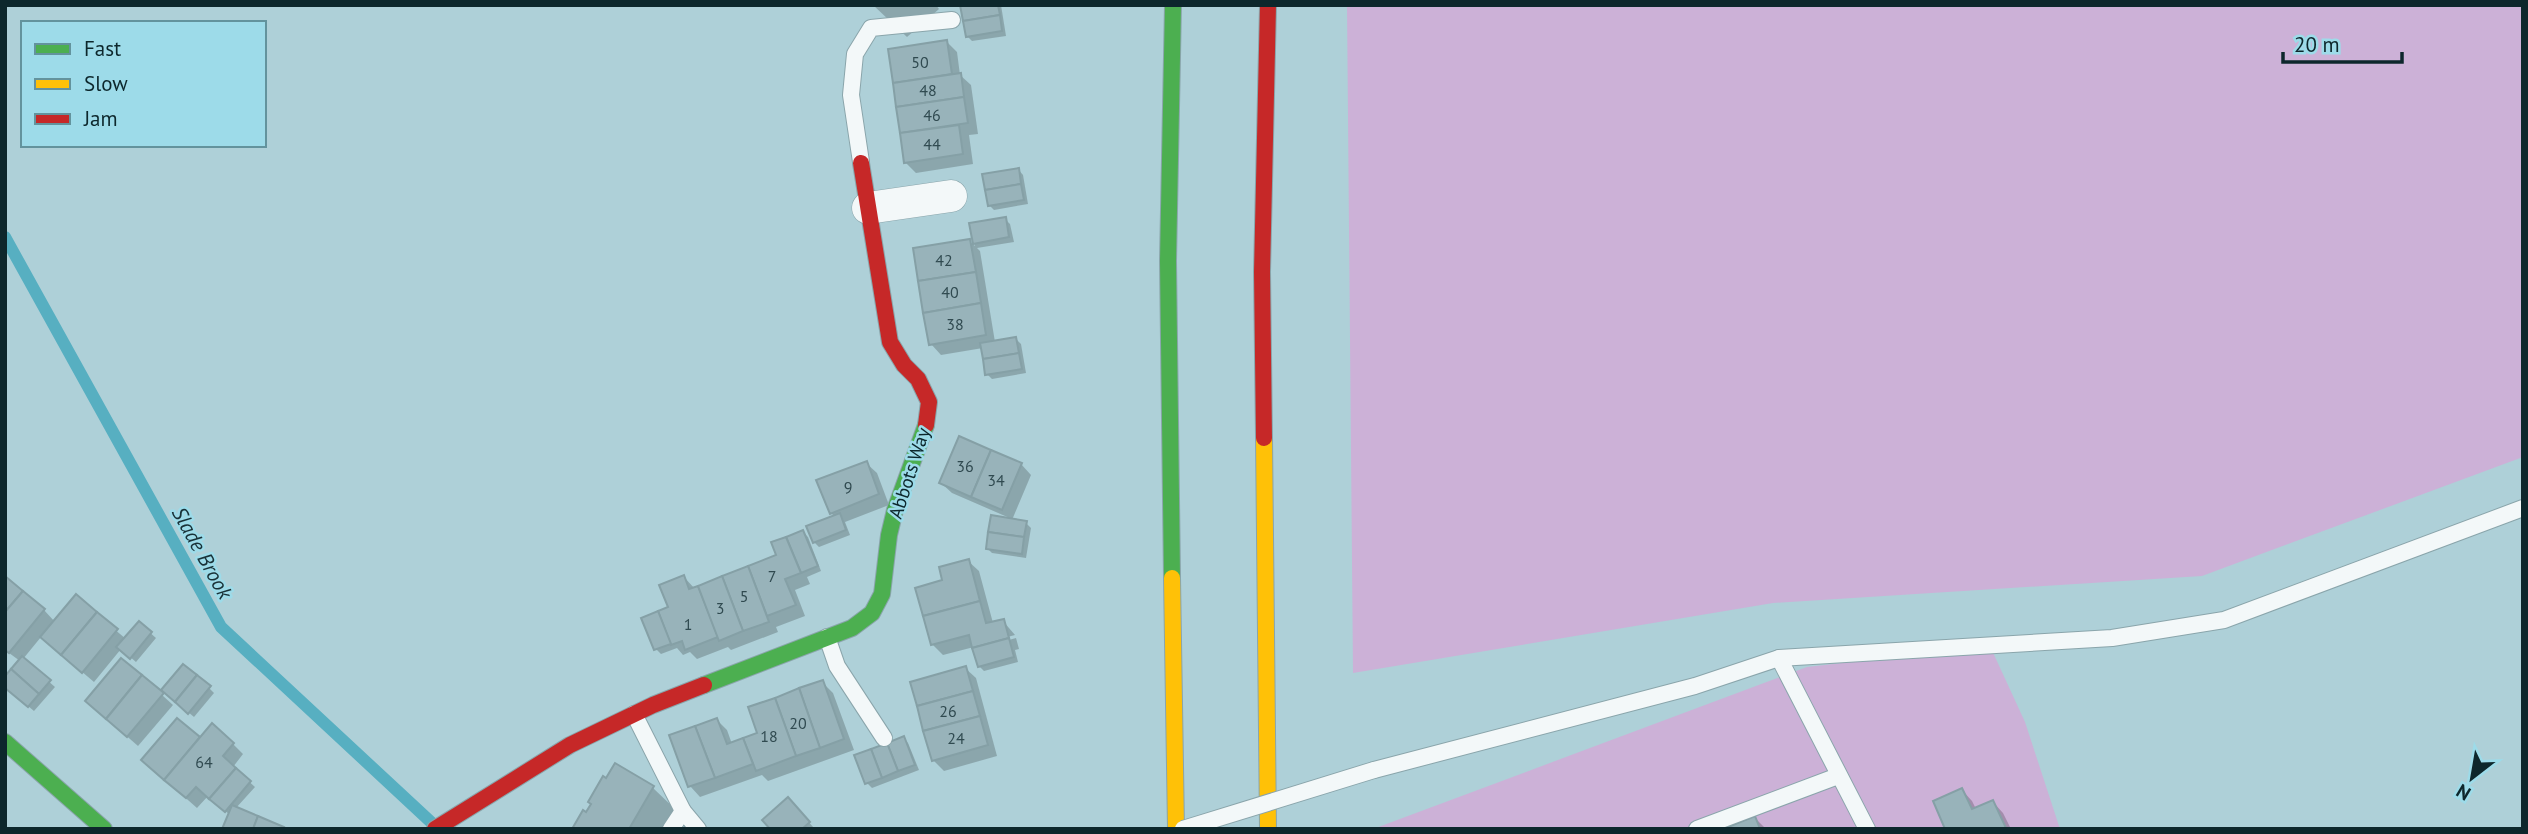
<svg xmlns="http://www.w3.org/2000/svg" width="2528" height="834" font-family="'PT Sans',sans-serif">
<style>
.green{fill:#ccb1d7}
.shadow{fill:#0003}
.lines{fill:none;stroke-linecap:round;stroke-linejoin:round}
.stream{stroke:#57afc1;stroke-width:12}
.building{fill:#98b3ba;stroke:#85a0a6;stroke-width:2}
.lane-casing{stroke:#8aa5ab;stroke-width:18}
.street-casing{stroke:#8aa5ab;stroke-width:33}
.fast-casing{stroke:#8aa5ab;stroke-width:18}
.slow-casing{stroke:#8aa5ab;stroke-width:18}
.jam-casing{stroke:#8aa5ab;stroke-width:18}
.lane{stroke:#f3f8f9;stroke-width:16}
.street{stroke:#f3f8f9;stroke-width:32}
.fast{stroke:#4caf50;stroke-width:16}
.slow{stroke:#ffc107;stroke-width:16}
.jam{stroke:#c62828;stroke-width:16}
.lane-bridge-casing{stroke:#8aa5ab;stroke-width:18;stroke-linecap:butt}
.lane-bridge{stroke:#f3f8f9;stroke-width:16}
.labels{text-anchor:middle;stroke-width:5;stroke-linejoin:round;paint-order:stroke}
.number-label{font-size:16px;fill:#304a50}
.street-label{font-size:19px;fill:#0d272c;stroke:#9ddbe9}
.water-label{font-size:21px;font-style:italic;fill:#193137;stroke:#9ddbe9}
</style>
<rect width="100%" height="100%" fill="#aed0d8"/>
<g class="green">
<polygon points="1347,5 2523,5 2523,457 2202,576 1773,603 1353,673"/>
<polygon points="1990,646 2025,722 2060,829 1373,829 1807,667"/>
</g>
<g class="shadow">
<polygon points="873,5 936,5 939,9 907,37"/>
<polygon points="968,5 1001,5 1006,36 972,41 967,36"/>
<polygon points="947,42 957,52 960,75 971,85 978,134 969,135 973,164 916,173 905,162 890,50"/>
<polygon points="1018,169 1023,175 1028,204 994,210 989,205"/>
<polygon points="1005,219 1010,224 1014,242 977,248 980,251 995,342 1016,339 1021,344 1026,373 992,379 987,374 983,348 941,355 931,344 969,241 975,246 971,224"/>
<polygon points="866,463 877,473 889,505 845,522 850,535 819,547 814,542 835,517 831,513"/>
<polygon points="1021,464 1031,475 1012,520 1026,523 1031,528 1026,558 992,553 987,548 1012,519 952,493 941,483"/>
<polygon points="803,532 808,537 821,571 807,577 810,584 795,590 805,616 776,627 778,632 731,650 728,647 697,659 690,652 683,655 677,648 661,654 656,649 684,577 695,589 778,556"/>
<polygon points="968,561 979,571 993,623 1003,621 1015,635 977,645 980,648 1016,638 1019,649 1015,650 1018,662 984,671 979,666 974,647 943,655 932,644 945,582"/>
<polygon points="76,597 126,639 139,623 156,638 136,662 121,649 94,682 41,637 23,659 55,687 34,711 5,687 20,661 5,650 44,610 55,622"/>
<polygon points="965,668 976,678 997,756 944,771 933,760"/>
<polygon points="822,682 833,693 854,750 768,781 762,775 700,797 690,786 671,736 717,720 727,730 732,744 744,740 760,734"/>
<polygon points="209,688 214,693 194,717 168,695"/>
<polygon points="162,695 173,705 138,746 98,711"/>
<polygon points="178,720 200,739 233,744 243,754 233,767 255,787 236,808 284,829 224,829 230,815 208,796 197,808 154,770"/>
<polygon points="903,738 908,743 919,770 872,788 867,783"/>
<polygon points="615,766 653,788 676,810 665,829 574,829 587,814"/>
<polygon points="1962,790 1972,801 1976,809 1993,802 2003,813 2011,829 1947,829"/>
<polygon points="788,799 814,828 812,829 772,829"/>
<polygon points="1755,818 1766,829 1728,829"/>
</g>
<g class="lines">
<polyline class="stream" points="5,237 221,627 433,824"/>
</g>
<g class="building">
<polygon points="960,5 998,5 1000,15 963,21"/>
<polygon points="1000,15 1002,31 966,37 963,21"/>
<polygon points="947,40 952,74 893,83 888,49"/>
<polygon points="961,73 964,97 896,107 893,83"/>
<polygon points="964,97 968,123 900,133 896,107"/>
<polygon points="959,125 963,154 904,163 900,133"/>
<polygon points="1019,168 1021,184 985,190 982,174"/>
<polygon points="1021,184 1024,200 988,206 985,190"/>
<polygon points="1006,217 1009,237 973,244 969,223"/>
<polygon points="970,239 976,272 918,281 913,248"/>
<polygon points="976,272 981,303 923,313 918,281"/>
<polygon points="981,303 986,335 929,345 923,313"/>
<polygon points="1016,337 1019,353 983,359 980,343"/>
<polygon points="1019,353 1022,369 985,375 983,359"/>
<polygon points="959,436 991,450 971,497 939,483"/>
<polygon points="991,450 1022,463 1002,510 971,497"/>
<polygon points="867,461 879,494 830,514 816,480"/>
<polygon points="840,513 846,530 813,543 806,526"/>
<polygon points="991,515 1027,521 1024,537 988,532"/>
<polygon points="803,530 818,566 801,573 786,537"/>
<polygon points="988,532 1024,537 1022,554 986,549"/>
<polygon points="786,537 801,573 785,579 796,605 767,616 748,566 776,555 771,542"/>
<polygon points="969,559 980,601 923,616 915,588 942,580 939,567"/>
<polygon points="748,566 769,622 743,631 722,576"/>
<polygon points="684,575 689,589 698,586 718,637 685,650 682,641 671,645 658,611 668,607 659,585"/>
<polygon points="5,576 23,591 5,612"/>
<polygon points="722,576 743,631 719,641 698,586"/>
<polygon points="23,591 45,609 9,653 5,650 5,612"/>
<polygon points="76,594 97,612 61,655 40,637"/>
<polygon points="980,601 986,623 1004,619 1009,638 972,648 969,635 931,645 923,616"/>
<polygon points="658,611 671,644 654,650 641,618"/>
<polygon points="97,612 118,629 82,673 61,655"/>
<polygon points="139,621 152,632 130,659 116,647"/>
<polygon points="1009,638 1014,657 978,667 972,648"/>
<polygon points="22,656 51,680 39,694 11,669"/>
<polygon points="121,658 142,675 106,719 85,701"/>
<polygon points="183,664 197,675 175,702 161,690"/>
<polygon points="966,666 973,691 917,706 910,682"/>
<polygon points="11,669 39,694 28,707 5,688 5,676"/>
<polygon points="142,675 164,693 127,737 106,719"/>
<polygon points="197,675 211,686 188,714 175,702"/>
<polygon points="823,680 844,739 820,748 799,688"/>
<polygon points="799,688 820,748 796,756 775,698"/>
<polygon points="973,691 980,716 923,731 917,706"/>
<polygon points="775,698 796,756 756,771 743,738 757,733 748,707"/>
<polygon points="980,716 988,745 932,761 923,731"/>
<polygon points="177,718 200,737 164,780 141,760"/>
<polygon points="717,718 727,744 743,738 753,764 715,778 695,726"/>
<polygon points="212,723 234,743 223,756 236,768 209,799 196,787 186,798 164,780"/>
<polygon points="695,726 715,778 688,787 669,735"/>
<polygon points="904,736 915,765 898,771 887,743"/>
<polygon points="887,743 898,771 882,778 871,749"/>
<polygon points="871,749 882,778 865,784 854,755"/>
<polygon points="615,763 654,786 629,829 572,829 583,810 586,812 591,804 588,802 603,776 606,778"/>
<polygon points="236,768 251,781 225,812 209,799"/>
<polygon points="1962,788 1972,809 1993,800 2006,828 1945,829 1933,801"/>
<polygon points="788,797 810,822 802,829 770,829 762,820"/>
<polygon points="232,805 258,816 253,829 222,829"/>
<polygon points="258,816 284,827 283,829 253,829"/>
<polygon points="1755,816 1760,829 1723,829"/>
</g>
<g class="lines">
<defs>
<g id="lane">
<polyline points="861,162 851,95 855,54 871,28 952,20"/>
<polyline points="827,637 837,666 884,738"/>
<polyline points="1779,658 1867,829"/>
<polyline points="634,714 683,811 698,829"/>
<polyline points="1374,770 1695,686 1779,658 2112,638 2224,620 2523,508"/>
<polyline points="671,829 683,811"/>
<polyline points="1697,829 1838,776"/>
</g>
<polyline id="street" points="868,208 951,196"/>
<g id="fast">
<polyline points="1172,578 1168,261 1173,5"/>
<polyline points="704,685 852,628 872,613 882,594 889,535 895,510 926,425"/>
<polyline points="5,742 104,829"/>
</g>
<g id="slow">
<polyline points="1264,438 1268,829"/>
<polyline points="1172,578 1176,829"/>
</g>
<g id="jam">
<polyline points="861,163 890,342 904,365 918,379 929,402 926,425"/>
<polyline points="1264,438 1262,272 1268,5"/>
<polyline points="435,829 570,745 653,705 704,685"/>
</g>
</defs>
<use href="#lane" class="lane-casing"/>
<use href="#street" class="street-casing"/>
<use href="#fast" class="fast-casing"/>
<use href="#slow" class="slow-casing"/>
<use href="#jam" class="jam-casing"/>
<use href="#lane" class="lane"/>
<use href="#street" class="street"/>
<use href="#fast" class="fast"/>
<use href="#slow" class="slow"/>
<use href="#jam" class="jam"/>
<defs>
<polyline id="lane-bridge" points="1183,829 1374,770"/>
</defs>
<use href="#lane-bridge" class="lane-bridge-casing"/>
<use href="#lane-bridge" class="lane-bridge"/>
</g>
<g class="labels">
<g class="number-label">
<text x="920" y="68">50</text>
<text x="928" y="96">48</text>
<text x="932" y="121">46</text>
<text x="932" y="150">44</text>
<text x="944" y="266">42</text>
<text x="950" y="298">40</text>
<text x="955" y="330">38</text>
<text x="965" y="472">36</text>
<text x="996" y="486">34</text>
<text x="848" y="493">9</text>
<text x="772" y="582">7</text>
<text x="744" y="602">5</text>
<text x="720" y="614">3</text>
<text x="688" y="630">1</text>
<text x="948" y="717">26</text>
<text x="798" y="729">20</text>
<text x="769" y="742">18</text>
<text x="956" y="744">24</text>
<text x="204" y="768">64</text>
</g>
<g class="street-label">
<text transform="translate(909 473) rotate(-72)" y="7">Abbots Way</text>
</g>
<g class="water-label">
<text transform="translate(202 553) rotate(61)" y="7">Slade Brook</text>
</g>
</g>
<rect width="2528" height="834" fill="none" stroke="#0d272c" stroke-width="14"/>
<rect x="21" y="21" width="245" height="126" fill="#9ddbe9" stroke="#63939d" stroke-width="2"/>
<rect x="35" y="44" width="35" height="10" fill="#4caf50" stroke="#63939d" stroke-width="2"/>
<text x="84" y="56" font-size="21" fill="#0d272c">Fast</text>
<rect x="35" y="79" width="35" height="10" fill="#ffc107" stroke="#63939d" stroke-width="2"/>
<text x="84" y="91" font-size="21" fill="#0d272c">Slow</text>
<rect x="35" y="114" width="35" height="10" fill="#c62828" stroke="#63939d" stroke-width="2"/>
<text x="84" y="126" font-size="21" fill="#0d272c">Jam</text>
<g transform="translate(2472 778) rotate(211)" stroke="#9ddbe9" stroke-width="5" paint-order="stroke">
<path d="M0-5L12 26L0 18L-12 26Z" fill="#0d272c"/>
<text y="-10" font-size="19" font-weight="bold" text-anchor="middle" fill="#0d272c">N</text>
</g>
<path d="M2283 52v10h119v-10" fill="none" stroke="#0d272c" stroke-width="3.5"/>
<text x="2294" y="52" font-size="21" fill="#0d272c" stroke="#9ddbe9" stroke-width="5" paint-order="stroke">20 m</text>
</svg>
